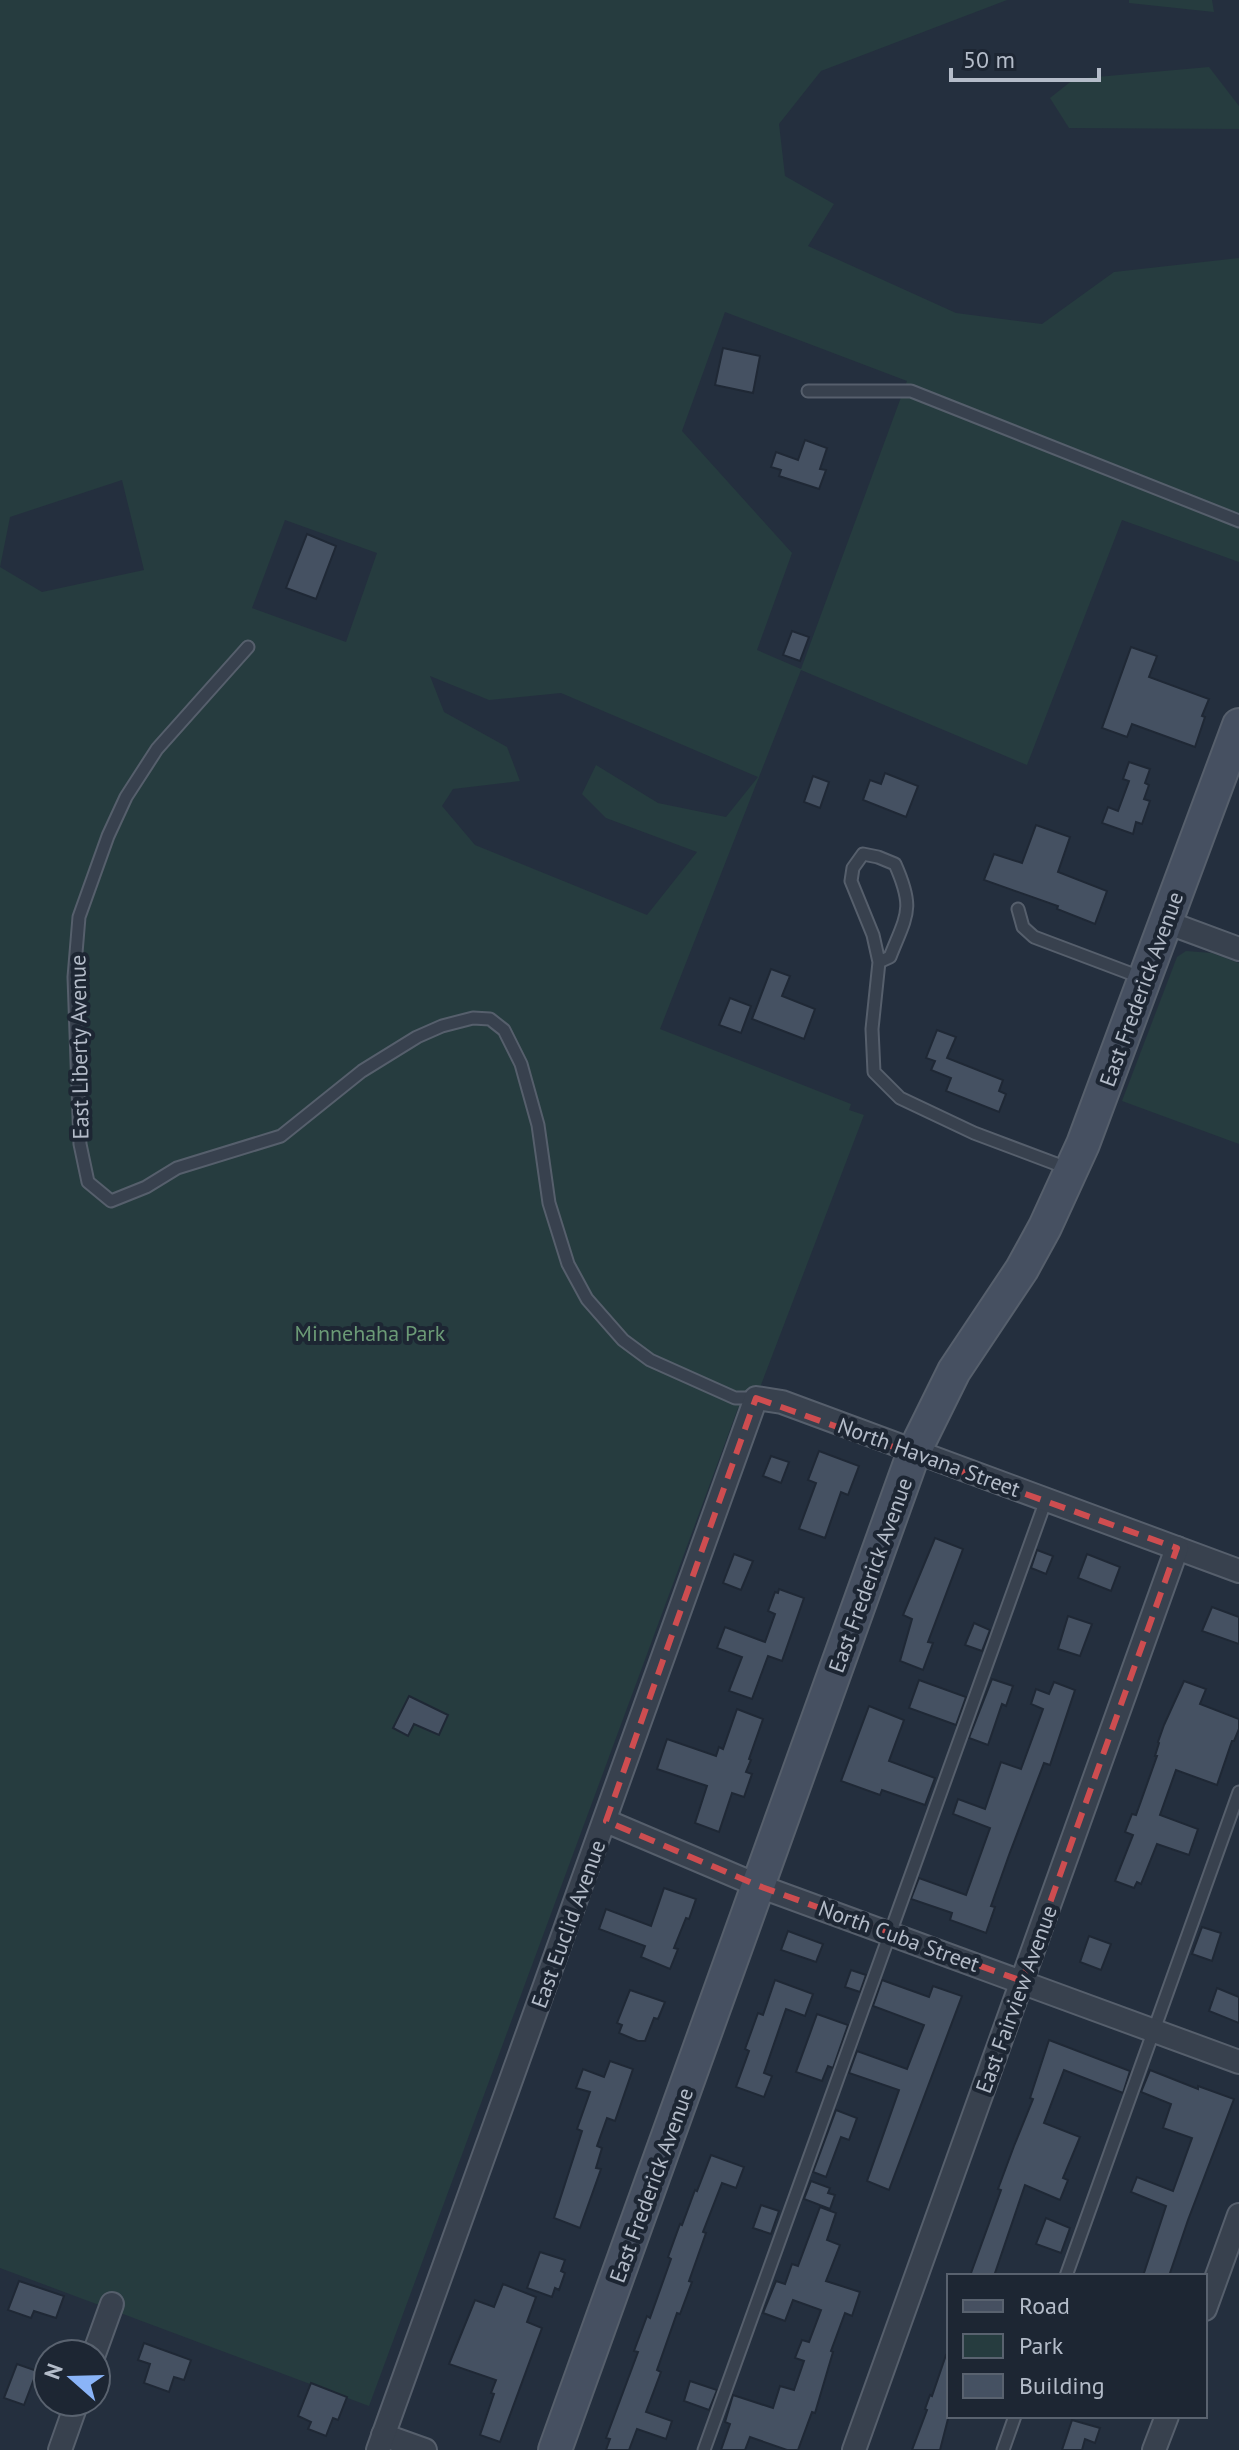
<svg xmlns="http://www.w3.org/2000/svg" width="1239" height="2450" font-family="'PT Sans',sans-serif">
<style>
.green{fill:#263c3f;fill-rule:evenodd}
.building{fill:#455162;stroke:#1f2835;stroke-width:2}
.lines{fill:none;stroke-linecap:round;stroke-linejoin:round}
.lane-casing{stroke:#565f6c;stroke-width:15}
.street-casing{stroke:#565f6c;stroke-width:26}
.secondary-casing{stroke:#565f6c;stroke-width:36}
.lane{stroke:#38414e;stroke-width:11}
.street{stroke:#38414e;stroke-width:22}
.secondary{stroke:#465061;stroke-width:32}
.marked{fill:none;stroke:#ce4d50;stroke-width:6;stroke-dasharray:16 10;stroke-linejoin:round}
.labels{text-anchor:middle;stroke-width:8;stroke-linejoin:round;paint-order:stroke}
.street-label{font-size:22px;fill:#b4bcc9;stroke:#1d2633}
.park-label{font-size:22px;fill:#6b9a76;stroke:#1d2633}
</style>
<rect width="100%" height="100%" fill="#242f3e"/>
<g class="green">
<path d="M0 0H1007L821 71 779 124 785 176 834 204 808 246 956 313 1042 324 1114 272 1239 258V562L1122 520 1027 765 801 670 660 1029 851 1104 849 1110 864 1115 756 1398 738 1408 369 2406 0 2268ZM725 312 907 381 801 669 757 650 792 553 682 431ZM122 480 144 570 42 592 0 567 10 517ZM285 520 377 553 346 642 252 608ZM430 676 489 700 561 693 758 777 726 817 658 803 596 765 582 794 606 818 697 852 647 915 475 845 442 806 453 789 520 781 507 747 444 712Z"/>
<polygon points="1129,0 1212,0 1214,12 1129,3"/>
<polygon points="1209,67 1239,106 1239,129 1069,128 1050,98 1074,79"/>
<polygon points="1186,951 1212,953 1239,963 1239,1144 1122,1101 1177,957"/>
</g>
<g class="building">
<polygon points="723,348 760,356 753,393 715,385"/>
<polygon points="805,440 827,448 820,469 826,470 819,489 779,476 781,470 771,467 776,452 798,460"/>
<polygon points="307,534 336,546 316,599 286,588"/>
<polygon points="792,631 809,637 800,661 783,655"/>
<polygon points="1131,647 1157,656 1149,677 1209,699 1202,716 1205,717 1195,747 1132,724 1127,737 1102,728"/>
<polygon points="1129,762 1150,769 1145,783 1149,785 1144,799 1150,801 1142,824 1136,822 1133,834 1102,823 1108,807 1118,811 1129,781 1123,779"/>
<polygon points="885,773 918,786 906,817 863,800 870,780 881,784"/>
<polygon points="813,776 829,782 820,808 804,802"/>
<polygon points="1036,825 1070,837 1058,872 1107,891 1095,924 1057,909 1058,906 984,880 994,854 1022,863"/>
<polygon points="771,969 790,976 782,996 815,1009 804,1039 752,1019"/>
<polygon points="730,998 751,1006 741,1033 719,1025"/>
<polygon points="937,1030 956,1037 947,1058 1003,1080 999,1091 1006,1094 999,1112 946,1091 951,1078 931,1070 935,1061 926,1058"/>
<polygon points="819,1451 859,1466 848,1495 841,1492 825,1538 799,1529 816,1483 808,1480"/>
<polygon points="771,1456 789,1462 781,1483 763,1476"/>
<polygon points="935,1538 963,1549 928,1642 933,1643 923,1670 900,1661 912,1619 903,1615"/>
<polygon points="1037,1550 1053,1556 1046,1574 1031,1568"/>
<polygon points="734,1554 753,1561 741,1590 723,1583"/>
<polygon points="1087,1554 1120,1567 1111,1591 1078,1578"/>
<polygon points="779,1589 804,1598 782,1661 768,1656 752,1699 729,1691 742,1657 717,1648 725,1627 765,1642 775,1614 768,1611 775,1592 778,1593"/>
<polygon points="1212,1607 1239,1617 1239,1644 1202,1631"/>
<polygon points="1068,1616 1092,1624 1080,1656 1058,1649"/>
<polygon points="974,1623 990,1630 982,1651 965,1645"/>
<polygon points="992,1679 1013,1686 1006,1706 1002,1704 988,1745 969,1738"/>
<polygon points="919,1680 966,1697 956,1725 909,1708"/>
<polygon points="1184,1681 1206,1689 1200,1704 1239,1719 1239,1729 1234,1741 1232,1741 1217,1785 1176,1770 1160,1815 1198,1829 1189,1855 1157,1844 1141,1884 1137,1882 1134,1888 1115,1881 1133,1835 1125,1832 1132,1814 1136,1815 1157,1756 1155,1756 1159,1743 1158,1742 1164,1725"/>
<polygon points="1054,1682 1075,1690 1050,1765 1044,1763 1009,1855 991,1906 995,1907 986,1933 950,1920 952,1913 911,1899 919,1878 966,1895 990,1828 953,1814 958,1799 985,1809 1001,1762 1021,1769 1043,1709 1031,1704 1036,1689 1049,1694"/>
<polygon points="409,1696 448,1715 439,1735 414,1724 408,1736 393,1728"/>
<polygon points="869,1706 904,1720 889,1761 935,1778 925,1805 882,1790 880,1795 841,1781"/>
<polygon points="737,1709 763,1719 749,1759 751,1760 746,1772 752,1774 744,1797 732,1793 719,1832 695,1823 707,1786 657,1769 667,1739 716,1756 719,1747 723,1749"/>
<polygon points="664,1888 696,1899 689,1919 686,1918 674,1948 678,1949 670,1969 641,1957 645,1946 599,1929 606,1909 651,1926"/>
<polygon points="1202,1927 1221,1933 1212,1961 1192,1954"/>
<polygon points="788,1931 823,1944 816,1962 781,1950"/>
<polygon points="1089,1936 1111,1944 1101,1970 1080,1962"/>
<polygon points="851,1970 866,1975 860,1992 845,1987"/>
<polygon points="775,1980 813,1994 805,2016 786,2009 764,2073 772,2076 764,2097 736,2087 749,2051 745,2049 758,2013 763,2015"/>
<polygon points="882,1980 929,1997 933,1986 962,1996 889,2190 867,2181 899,2090 849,2073 857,2051 907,2069 924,2025 873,2006"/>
<polygon points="1217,1988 1239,1997 1239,2023 1209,2011"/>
<polygon points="630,1990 665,2002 658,2019 654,2018 645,2041 638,2041 619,2033 622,2025 617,2023"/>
<polygon points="817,2014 848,2025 833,2068 828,2066 822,2081 796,2072"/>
<polygon points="1049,2040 1130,2071 1123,2093 1064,2070 1044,2123 1080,2137 1063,2178 1068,2180 1060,2200 1025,2185 994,2276 970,2276 1001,2190 998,2189 1014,2146 1033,2099 1030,2098"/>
<polygon points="610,2061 633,2069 615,2121 607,2118 597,2146 602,2148 596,2168 601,2169 580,2228 554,2218 582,2131 577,2129 590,2092 576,2088 583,2069 604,2077"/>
<polygon points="1150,2070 1198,2089 1198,2086 1234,2099 1188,2220 1169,2276 1143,2276 1166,2206 1131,2192 1137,2177 1173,2191 1192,2138 1163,2128 1171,2104 1141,2092"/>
<polygon points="836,2110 857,2118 849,2140 841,2137 826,2177 813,2172"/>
<polygon points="711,2155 744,2167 736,2188 722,2183 703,2232 706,2233 689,2281 692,2282 680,2314 677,2313 657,2370 661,2372 646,2412 672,2421 666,2439 637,2429 629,2450 606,2450 610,2439 606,2438 638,2352 634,2351 647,2316 650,2318 671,2259 668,2257 680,2224 682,2225 695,2190 697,2191"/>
<polygon points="811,2181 830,2188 828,2193 835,2195 830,2209 804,2199"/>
<polygon points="761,2205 779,2211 771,2234 753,2228"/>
<polygon points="820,2207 836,2213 827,2240 840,2245 826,2281 860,2292 852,2316 845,2313 831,2351 833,2352 815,2413 812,2412 798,2450 787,2450 750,2437 745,2450 721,2450 730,2424 725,2422 733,2395 773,2408 780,2386 794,2390 804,2361 795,2358 802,2340 809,2342 821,2310 793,2300 785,2321 763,2313 776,2281 785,2284 792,2264 798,2266"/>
<polygon points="1046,2218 1070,2228 1061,2253 1036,2244"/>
<polygon points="540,2252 565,2260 561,2271 565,2273 559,2290 555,2288 552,2297 527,2288"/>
<polygon points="19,2281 64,2296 56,2318 34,2311 31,2318 8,2310"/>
<polygon points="503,2284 536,2297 527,2322 542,2328 500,2442 480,2435 494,2394 491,2393 496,2380 449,2364 475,2300 494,2307"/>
<polygon points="144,2343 191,2360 184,2380 174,2377 169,2392 144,2383 150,2364 138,2360"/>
<polygon points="946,2355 949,2356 949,2415 940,2450 912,2450 927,2410 925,2409 930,2395 932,2396"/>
<polygon points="17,2364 37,2371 24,2405 4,2398"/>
<polygon points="690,2381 717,2390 709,2410 684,2401"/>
<polygon points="311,2383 347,2397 338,2420 333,2418 326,2436 308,2429 311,2422 298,2416"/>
<polygon points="1072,2420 1100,2428 1095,2443 1085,2439 1082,2450 1062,2450"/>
</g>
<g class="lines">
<defs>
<g id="lane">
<polyline points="808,391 911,391 1239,521"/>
<polyline points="248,647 157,749 126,797 108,836 79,917 74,977 80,1144 88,1182 111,1201 146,1187 177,1168 281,1136 362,1071 417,1037 442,1026 473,1018 490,1019 504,1030 521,1064 538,1125 549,1203 568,1264 587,1299 623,1340 650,1360 735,1398 756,1398"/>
<polyline points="1018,909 1023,927 1034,937 1140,977"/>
<path d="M879 962 890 957C907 914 915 909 895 864L878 857 863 854 853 868 851 881 873 935 879 962 872 1029 874 1072 900 1098 974 1133 1067 1168"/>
<polyline points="1066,2276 1239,1792"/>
<polyline points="704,2450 1046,1500"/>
<polyline points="1003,2450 1015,2416"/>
</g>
<g id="street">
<polyline points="1166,922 1239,949"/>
<polyline points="606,1821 759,1886 1239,2062"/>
<polyline points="1205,2309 1239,2215"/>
<polyline points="94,2354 112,2304"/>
<polyline points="383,2435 425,2450"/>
<polyline points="60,2450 77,2402"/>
<polyline points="378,2450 756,1398 782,1402 1239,1571"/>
<polyline points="854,2450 1177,1548"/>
<polyline points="1154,2450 1167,2416"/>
</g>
<polyline id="secondary" points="555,2450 914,1452 954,1371 1022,1269 1045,1227 1083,1144 1239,725"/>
</defs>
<use href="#lane" class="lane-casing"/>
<use href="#street" class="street-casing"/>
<use href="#secondary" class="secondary-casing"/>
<use href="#lane" class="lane"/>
<use href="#street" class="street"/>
<use href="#secondary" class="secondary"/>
</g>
<path class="marked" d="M756 1398 1177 1548 1022 1981 759 1886 606 1821Z"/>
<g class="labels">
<g class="street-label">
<text transform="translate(1141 989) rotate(-70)" y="8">East Frederick Avenue</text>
<text transform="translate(79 1047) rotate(-91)" y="8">East Liberty Avenue</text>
<text transform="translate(929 1457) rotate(20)" y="8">North Havana Street</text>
<text transform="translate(870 1575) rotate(-70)" y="8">East Frederick Avenue</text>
<text transform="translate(568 1924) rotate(-70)" y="8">East Euclid Avenue</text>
<text transform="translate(899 1936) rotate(20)" y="8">North Cuba Street</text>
<text transform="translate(1016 1999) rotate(-70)" y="8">East Fairview Avenue</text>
<text transform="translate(651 2185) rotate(-70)" y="8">East Frederick Avenue</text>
</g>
<g class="park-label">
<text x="370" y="1341">Minnehaha Park</text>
</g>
</g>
<rect x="947" y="2274" width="260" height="144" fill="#1d2633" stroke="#59626f" stroke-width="2"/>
<rect x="963" y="2300" width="40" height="12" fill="#465061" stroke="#59626f" stroke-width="2"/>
<text x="1019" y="2314" font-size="24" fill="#b4bcc9">Road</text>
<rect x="963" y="2334" width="40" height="24" fill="#263c3f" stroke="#59626f" stroke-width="2"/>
<text x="1019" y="2354" font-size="24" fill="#b4bcc9">Park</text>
<rect x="963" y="2374" width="40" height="24" fill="#455162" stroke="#59626f" stroke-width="2"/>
<text x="1019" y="2394" font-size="24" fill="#b4bcc9">Building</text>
<g transform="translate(72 2378) rotate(290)"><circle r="38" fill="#1d2633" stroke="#59626f" stroke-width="2"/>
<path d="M0-6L14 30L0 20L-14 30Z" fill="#8ab4f8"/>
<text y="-12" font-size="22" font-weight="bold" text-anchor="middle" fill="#b4bcc9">N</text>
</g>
<path d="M951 68v12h148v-12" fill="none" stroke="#b4bcc9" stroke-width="4"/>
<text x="963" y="68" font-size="24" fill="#b4bcc9" stroke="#1d2633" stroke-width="6" paint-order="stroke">50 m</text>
</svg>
